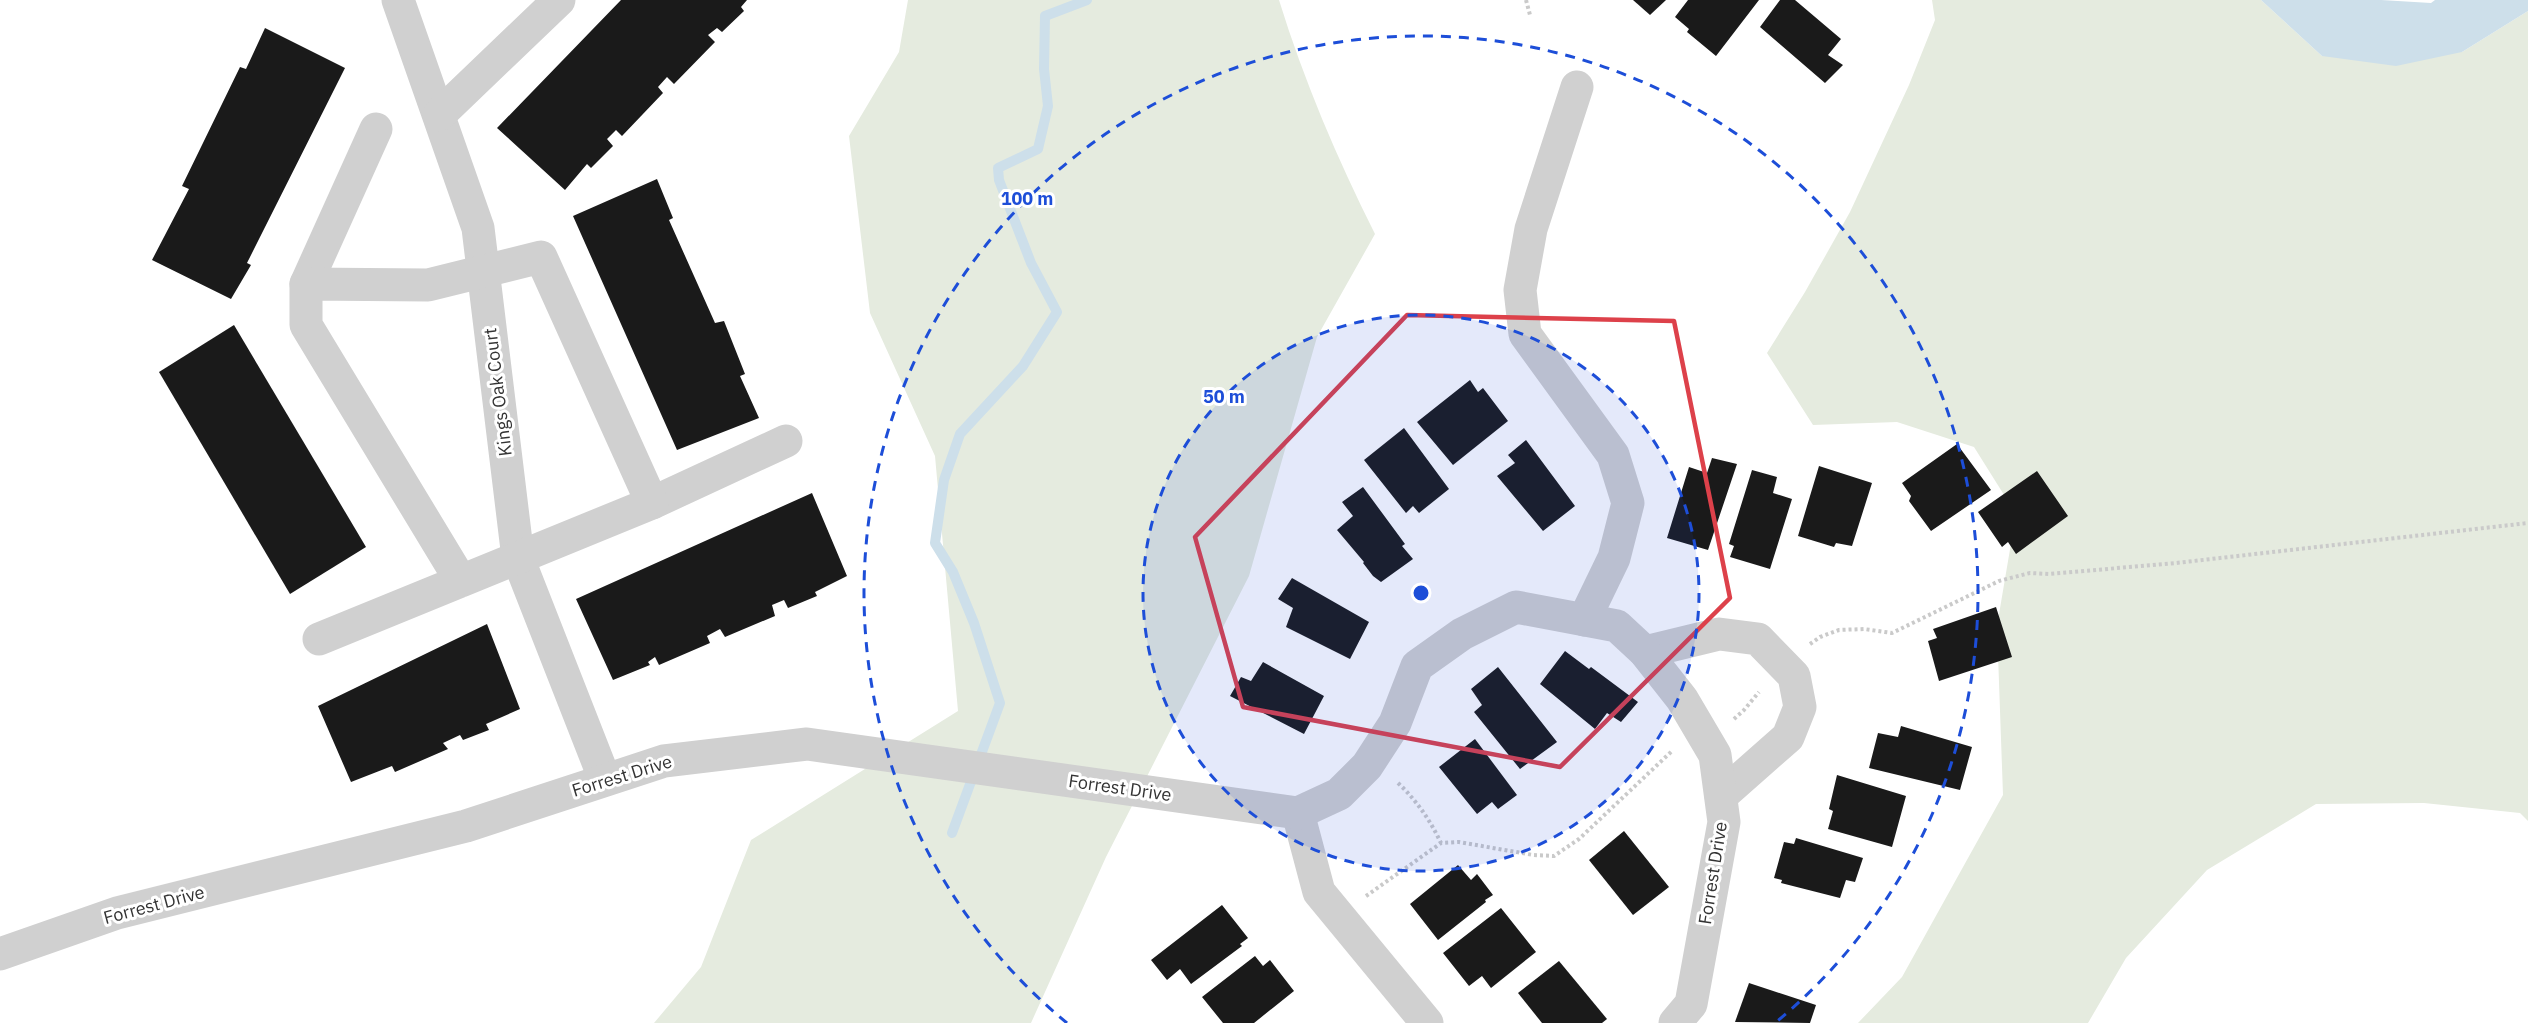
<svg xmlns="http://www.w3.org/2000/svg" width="2528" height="1023" font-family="'IBM Plex Sans',sans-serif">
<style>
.green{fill:#e5ebdf}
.water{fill:#cddfea}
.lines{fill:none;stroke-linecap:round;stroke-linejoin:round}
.stream{stroke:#cddfea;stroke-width:10}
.building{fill:#1a1a1a}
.path{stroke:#cacaca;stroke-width:4;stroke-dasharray:3 3;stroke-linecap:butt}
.minor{stroke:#d0d0d0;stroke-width:33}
.marked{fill:none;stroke:#dd414a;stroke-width:4.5;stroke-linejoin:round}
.ring{fill:none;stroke:#1d4ed8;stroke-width:3;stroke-dasharray:10 8}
.labels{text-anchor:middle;stroke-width:6;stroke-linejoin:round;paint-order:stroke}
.street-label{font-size:18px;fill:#333;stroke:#fff}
.centre{fill:#1d4ed8;stroke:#fff;stroke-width:3}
.ring-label{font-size:18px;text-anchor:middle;font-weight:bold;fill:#1d4ed8;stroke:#fff;stroke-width:6;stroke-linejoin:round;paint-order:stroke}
</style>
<rect width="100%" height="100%" fill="#fff"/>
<g class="green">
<path d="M908 0H1279C1304 81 1337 158 1375 234L1317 337 1249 576 1106 857 1031 1023H654L701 967 751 840 958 711 935 456 870 313 849 136 899 52Z"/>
<polygon points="1932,0 2261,0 2322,56 2462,52 2528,11 2528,821 2520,813 2424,803 2316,804 2207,870 2126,958 2088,1023 1858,1023 1902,977 2003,795 1997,626 2016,514 1974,447 1897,422 1813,425 1767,353 1805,292 1850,212 1909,85 1935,20"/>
</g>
<polygon class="water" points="2261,0 2381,0 2431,3 2435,0 2528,0 2528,11 2462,52 2396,66 2322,56"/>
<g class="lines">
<polyline class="stream" points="952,833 1000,703 974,623 953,572 935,543 944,480 960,434 1023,366 1057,312 1031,263 999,180 998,168 1038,149 1048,106 1044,69 1045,16 1087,0"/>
</g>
<g class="building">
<polygon points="621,0 747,0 741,7 744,11 722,32 717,28 708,35 715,42 674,84 667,77 658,87 663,93 622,136 616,130 607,139 613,146 591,168 587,164 565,190 497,128"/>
<polygon points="1633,0 1666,0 1650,15"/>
<polygon points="1688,0 1759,0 1716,56 1687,32 1689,29 1675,17"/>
<polygon points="1780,0 1795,0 1841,39 1828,55 1843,65 1825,83 1760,27"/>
<polygon points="265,28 345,68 247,263 251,265 231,299 152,260 189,189 182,186 240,67 246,69"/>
<polygon points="657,179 673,218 669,220 715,323 724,321 745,374 740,376 759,418 677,450 573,216"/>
<polygon points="234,325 366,547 290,594 159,372"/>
<polygon points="1470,380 1478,392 1483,388 1508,421 1453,465 1417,422"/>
<polygon points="1404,428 1449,489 1419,513 1413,506 1406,513 1364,460"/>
<polygon points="1526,440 1575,506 1543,531 1497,476 1515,463 1508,455"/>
<polygon points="1957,444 1991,490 1931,531 1909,501 1911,496 1902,483"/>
<polygon points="1712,458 1737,464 1708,550 1667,538 1689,467 1707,473"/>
<polygon points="1819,466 1872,483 1852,546 1836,543 1834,547 1798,536"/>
<polygon points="1752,470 1777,477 1773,493 1792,499 1770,569 1730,557 1734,546 1729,544"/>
<polygon points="2037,471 2068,516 2016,554 2008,542 2002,547 1978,512"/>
<polygon points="1363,487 1405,544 1402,546 1413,559 1381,582 1373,576 1363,563 1364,562 1337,530 1353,516 1342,502"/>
<polygon points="812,493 847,576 815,592 817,596 788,608 784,600 772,605 775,616 725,637 720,629 707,636 710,643 659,665 655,657 648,662 650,665 613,680 576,599"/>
<polygon points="1292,578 1369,622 1350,659 1286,627 1293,608 1278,599"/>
<polygon points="1996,607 2012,657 1939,681 1928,641 1937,638 1933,629"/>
<polygon points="487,624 520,709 486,724 489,730 463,740 460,735 443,743 448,749 395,772 392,766 351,782 318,706"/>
<polygon points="1565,651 1589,669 1591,667 1638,702 1621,722 1607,713 1595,729 1540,684"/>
<polygon points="1263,662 1324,696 1304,734 1230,696 1241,677 1251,681"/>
<polygon points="1498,667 1557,742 1520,769 1474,712 1482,705 1471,689"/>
<polygon points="1901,726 1972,747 1960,790 1869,768 1878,733 1898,737"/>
<polygon points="1475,739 1517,795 1498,809 1492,802 1477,814 1439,767"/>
<polygon points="1837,775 1906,796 1892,847 1828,829 1833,811 1829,809"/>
<polygon points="1624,831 1669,887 1633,915 1589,860"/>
<polygon points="1796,838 1863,858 1855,882 1846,880 1840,898 1781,883 1782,880 1774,878 1784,842 1794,844"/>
<polygon points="1458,865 1471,880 1477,874 1493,895 1485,900 1486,902 1438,940 1410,904"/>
<polygon points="1222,905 1248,938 1240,944 1242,946 1191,984 1180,969 1167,980 1151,960"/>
<polygon points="1501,908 1536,952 1491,988 1482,976 1469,986 1443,953"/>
<polygon points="1255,956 1263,966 1270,960 1294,991 1254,1023 1223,1023 1202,997"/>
<polygon points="1559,961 1607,1019 1602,1023 1542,1023 1518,993"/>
<polygon points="1749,983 1816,1005 1810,1023 1735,1022"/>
</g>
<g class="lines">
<g class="path">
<polyline points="1526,0 1530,15"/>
<polyline points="1810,644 1820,637 1839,630 1864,629 1892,633 1999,581 2030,573 2049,574 2176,563 2528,523"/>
<polyline points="1734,719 1744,710 1759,692"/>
<path d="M1398 783C1417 801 1430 820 1441 843"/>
<polyline points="1366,896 1441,843 1459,842 1533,855 1554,856 1579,839 1672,751"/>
</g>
<g class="minor">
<polyline points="398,0 478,228 518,558 605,780"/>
<polyline points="1577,87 1531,229 1520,290 1525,334 1613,455 1628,503 1614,558 1584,620"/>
<polyline points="439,115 559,0"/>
<polyline points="306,284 376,129"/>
<polyline points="652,503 786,441"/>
<path d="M319 639C430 594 541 549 652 503L541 257 428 285 306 284V325L461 581"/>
<polyline points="1645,652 1719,634 1758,639 1794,676 1800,707 1788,737 1721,796"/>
<polyline points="1298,813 1319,892 1427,1023"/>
<polyline points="0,954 117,913 466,826 664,761 807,744 1298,813 1339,794 1367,766 1395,723 1417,666 1462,634 1516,607 1617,626 1645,652 1682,699 1715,755 1724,822 1691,1004 1675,1023"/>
</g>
</g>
<path class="marked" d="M1407 315 1674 321 1730 598 1560 767 1243 707 1195 537Z"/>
<circle cx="1421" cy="593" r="278" fill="#1d4ed8" fill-opacity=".12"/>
<g class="ring">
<circle cx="1421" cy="593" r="278"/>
<path d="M1067 1023A557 557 0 1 1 1775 1023"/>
</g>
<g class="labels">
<g class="street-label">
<text transform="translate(498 392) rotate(-97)" y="6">Kings Oak Court</text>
<text transform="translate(622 776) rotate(-17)" y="6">Forrest Drive</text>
<text transform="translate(1120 788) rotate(8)" y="6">Forrest Drive</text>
<text transform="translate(1713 873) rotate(-81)" y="6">Forrest Drive</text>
<text transform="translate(154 905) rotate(-15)" y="6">Forrest Drive</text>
</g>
</g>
<circle cx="1421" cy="593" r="9" class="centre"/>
<g class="ring-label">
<text x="1027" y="205">100 m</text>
<text x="1224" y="403">50 m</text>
</g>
</svg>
